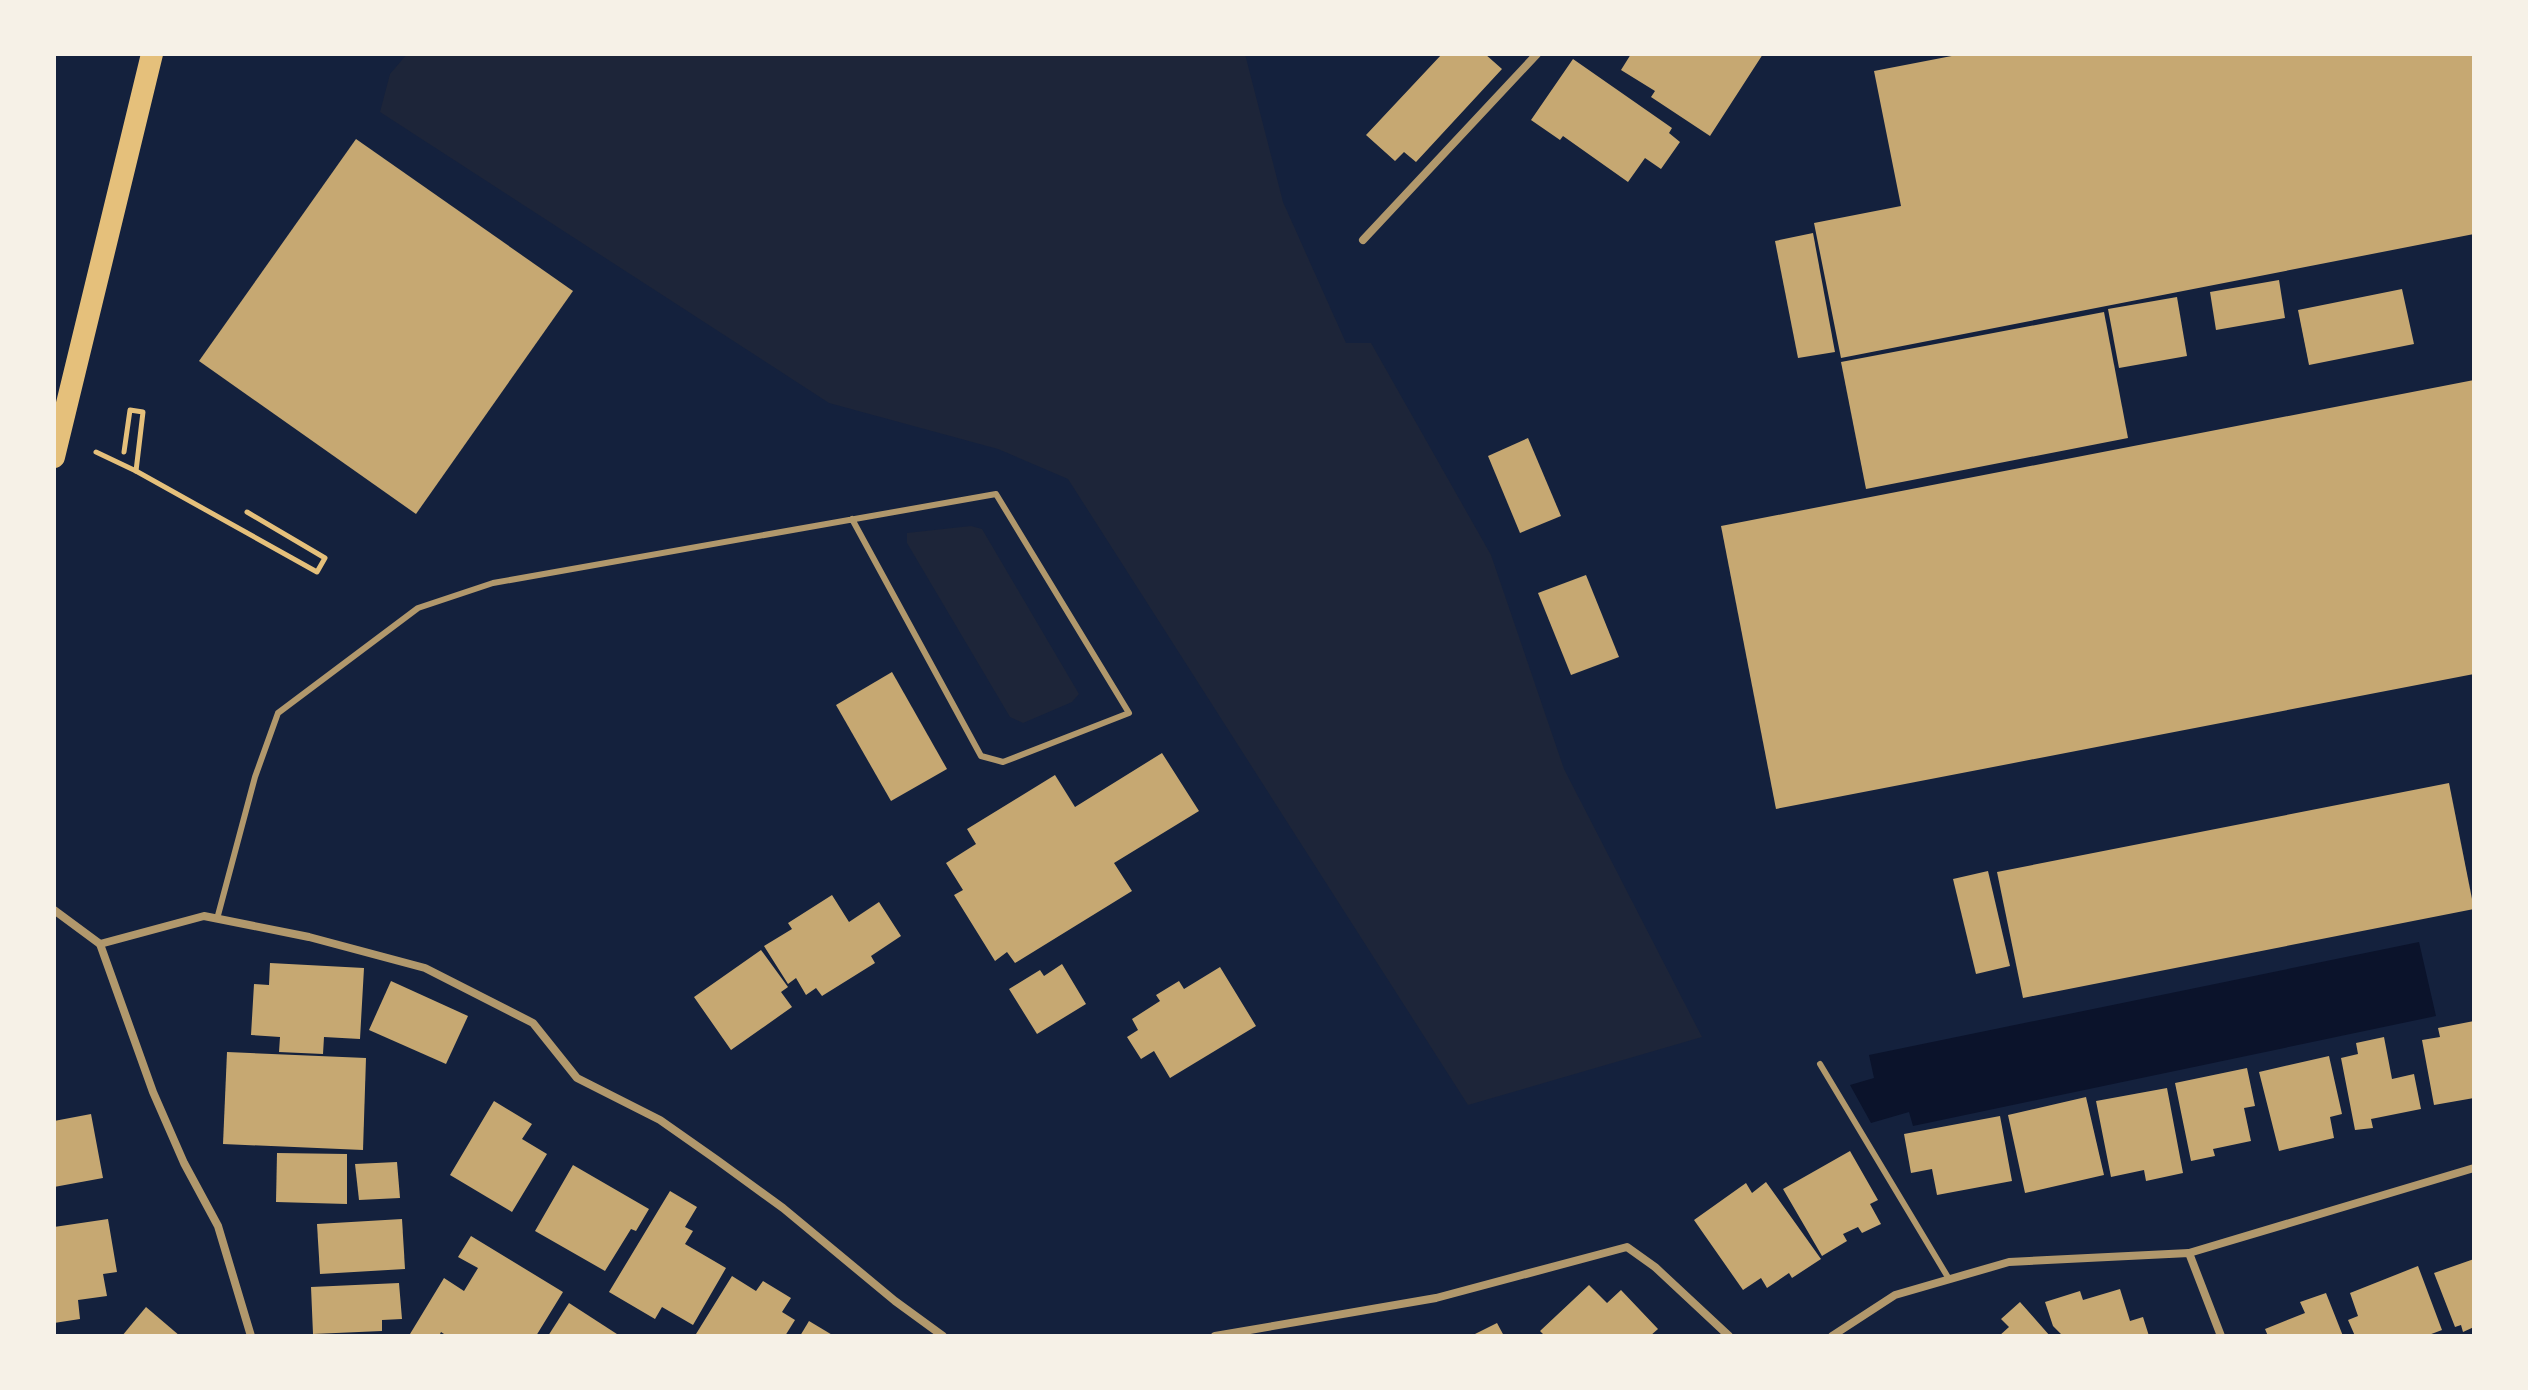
<svg xmlns="http://www.w3.org/2000/svg" width="2528" height="1390" font-family="'PT Sans Narrow',sans-serif">
<style>
.green{fill:#1d2539}
.water{fill:#0b132b}
.building{fill:#c6a872}
.lines{fill:none;stroke-linecap:round;stroke-linejoin:round}
.path{stroke:#e5c07b;stroke-width:5}
.service{stroke:#b1986c;stroke-width:6}
.minor{stroke:#b1986c;stroke-width:8}
.trunk{stroke:#e5c07b;stroke-width:22}
</style>
<rect width="100%" height="100%" fill="#14213d"/>
<g class="green">
<polygon points="407,54 1245,54 1283,202 1346,343 1371,343 1491,555 1564,769 1702,1037 1468,1105 1068,479 998,449 829,403 380,112 390,74"/>
<polygon points="971,526 982,529 1079,694 1072,702 1023,723 1010,717 907,543 907,533"/>
</g>
<polygon class="water" points="2419,942 2436,1016 1913,1126 1909,1112 1871,1123 1850,1085 1874,1078 1869,1055"/>
<g class="building">
<polygon points="1442,54 1485,54 1502,69 1416,162 1404,152 1395,161 1366,135"/>
<polygon points="1631,54 1763,54 1710,136 1651,97 1655,91 1621,70"/>
<polygon points="1962,54 2474,54 2474,234 1841,358 1814,223 1901,206 1874,71"/>
<polygon points="1573,59 1672,128 1669,133 1680,142 1661,169 1645,158 1628,182 1563,136 1560,140 1531,120"/>
<polygon points="356,139 573,291 416,514 199,361"/>
<polygon points="1813,233 1835,352 1798,358 1775,241"/>
<polygon points="2279,280 2285,318 2216,330 2210,292"/>
<polygon points="2402,289 2414,344 2309,365 2298,310"/>
<polygon points="2177,297 2187,356 2119,368 2108,309"/>
<polygon points="2104,312 2128,438 1866,489 1841,362"/>
<polygon points="2474,380 2474,674 1776,809 1721,526"/>
<polygon points="1528,438 1561,516 1520,533 1488,456"/>
<polygon points="1586,575 1619,657 1571,675 1538,593"/>
<polygon points="892,672 947,769 891,801 836,705"/>
<polygon points="1162,753 1199,811 1114,863 1132,891 1015,963 1007,952 995,961 954,895 963,890 946,863 976,844 967,829 1055,775 1075,807"/>
<polygon points="2449,783 2474,909 2023,998 1997,872"/>
<polygon points="1988,871 2010,966 1976,974 1953,879"/>
<polygon points="832,895 849,922 879,902 901,936 871,956 875,963 822,996 816,988 806,995 796,978 788,984 764,946 792,929 788,923"/>
<polygon points="761,950 788,987 781,992 792,1007 731,1050 694,997"/>
<polygon points="270,963 364,968 360,1039 324,1037 323,1054 279,1052 280,1037 251,1035 254,984 269,985"/>
<polygon points="1062,964 1086,1004 1037,1034 1009,989 1040,970 1044,976"/>
<polygon points="1220,967 1256,1026 1170,1078 1154,1051 1141,1059 1127,1037 1138,1030 1132,1019 1160,1001 1156,995 1179,981 1184,989"/>
<polygon points="391,981 468,1016 446,1064 369,1030"/>
<polygon points="2474,1021 2474,1098 2434,1105 2422,1040 2440,1037 2438,1028"/>
<polygon points="2384,1037 2392,1079 2414,1074 2421,1109 2371,1119 2373,1128 2355,1130 2341,1058 2358,1054 2356,1043"/>
<polygon points="227,1052 366,1058 363,1150 223,1144"/>
<polygon points="2329,1056 2342,1114 2330,1117 2334,1138 2279,1151 2259,1072"/>
<polygon points="2247,1068 2255,1106 2244,1108 2251,1141 2213,1149 2215,1156 2191,1161 2175,1083"/>
<polygon points="2167,1088 2183,1173 2146,1181 2144,1170 2111,1177 2096,1101"/>
<polygon points="2086,1097 2104,1175 2025,1193 2008,1115"/>
<polygon points="494,1101 532,1124 522,1139 547,1154 512,1212 450,1175"/>
<polygon points="91,1114 103,1178 54,1187 54,1121"/>
<polygon points="2000,1116 2012,1181 1937,1195 1932,1169 1911,1173 1904,1134"/>
<polygon points="1850,1151 1878,1200 1870,1204 1881,1224 1862,1233 1858,1227 1843,1234 1847,1241 1822,1256 1783,1189"/>
<polygon points="277,1153 347,1154 347,1204 276,1202"/>
<polygon points="397,1162 400,1198 359,1200 355,1164"/>
<polygon points="573,1165 649,1209 636,1231 631,1229 605,1271 535,1231"/>
<polygon points="1766,1182 1821,1259 1792,1278 1789,1273 1767,1288 1761,1278 1743,1290 1694,1220 1746,1183 1752,1193"/>
<polygon points="670,1191 697,1207 685,1227 693,1231 685,1244 726,1268 693,1325 662,1307 655,1319 609,1292"/>
<polygon points="108,1219 117,1272 103,1274 107,1296 78,1300 80,1319 54,1323 54,1227"/>
<polygon points="402,1219 405,1269 320,1274 317,1224"/>
<polygon points="471,1236 563,1292 536,1336 447,1336 441,1332 439,1336 410,1334 444,1278 464,1291 478,1268 458,1257"/>
<polygon points="2474,1259 2474,1327 2463,1332 2461,1325 2455,1327 2434,1273"/>
<polygon points="2418,1266 2442,1330 2426,1336 2355,1336 2348,1320 2358,1316 2350,1293"/>
<polygon points="732,1276 756,1291 763,1281 791,1298 782,1312 795,1320 785,1336 696,1334"/>
<polygon points="399,1283 402,1319 382,1320 382,1331 313,1334 311,1287"/>
<polygon points="1589,1285 1607,1303 1621,1290 1658,1329 1650,1336 1545,1336 1540,1331"/>
<polygon points="2120,1289 2130,1321 2143,1317 2149,1336 2063,1336 2053,1326 2045,1302 2080,1291 2083,1300"/>
<polygon points="2326,1293 2343,1336 2268,1336 2265,1329 2305,1313 2300,1302"/>
<polygon points="2020,1302 2050,1336 1999,1336 2009,1327 2001,1319"/>
<polygon points="569,1303 620,1336 548,1336"/>
<polygon points="146,1307 180,1336 122,1336"/>
<polygon points="809,1321 834,1336 800,1336"/>
<polygon points="1497,1323 1504,1336 1471,1336"/>
</g>
<g class="lines">
<g class="path">
<polyline points="96,452 136,471 317,572 325,558 247,512"/>
<polyline points="124,452 130,410 143,412 136,471"/>
</g>
<g class="service">
<polyline points="217,919 255,777 278,713 418,608 493,583 996,494 1129,713 1003,762 981,756 852,519"/>
<polyline points="1820,1064 1949,1279"/>
</g>
<g class="minor">
<polyline points="1363,240 1537,54"/>
<polyline points="54,910 100,944 153,1092 184,1163 218,1226 251,1336"/>
<polyline points="100,944 204,916 309,937 425,968 533,1023 577,1078 660,1120 717,1160 783,1208 895,1301 943,1336"/>
<polyline points="2189,1253 2474,1168"/>
<polyline points="1215,1336 1436,1298 1627,1247 1655,1267 1729,1336"/>
<polyline points="1832,1336 1895,1295 2009,1262 2189,1253 2221,1336"/>
</g>
<polyline class="trunk" points="54,457 152,54"/>
</g>
<rect width="2528" height="1390" fill="none" stroke="#f6f1e7" stroke-width="112"/>
</svg>
